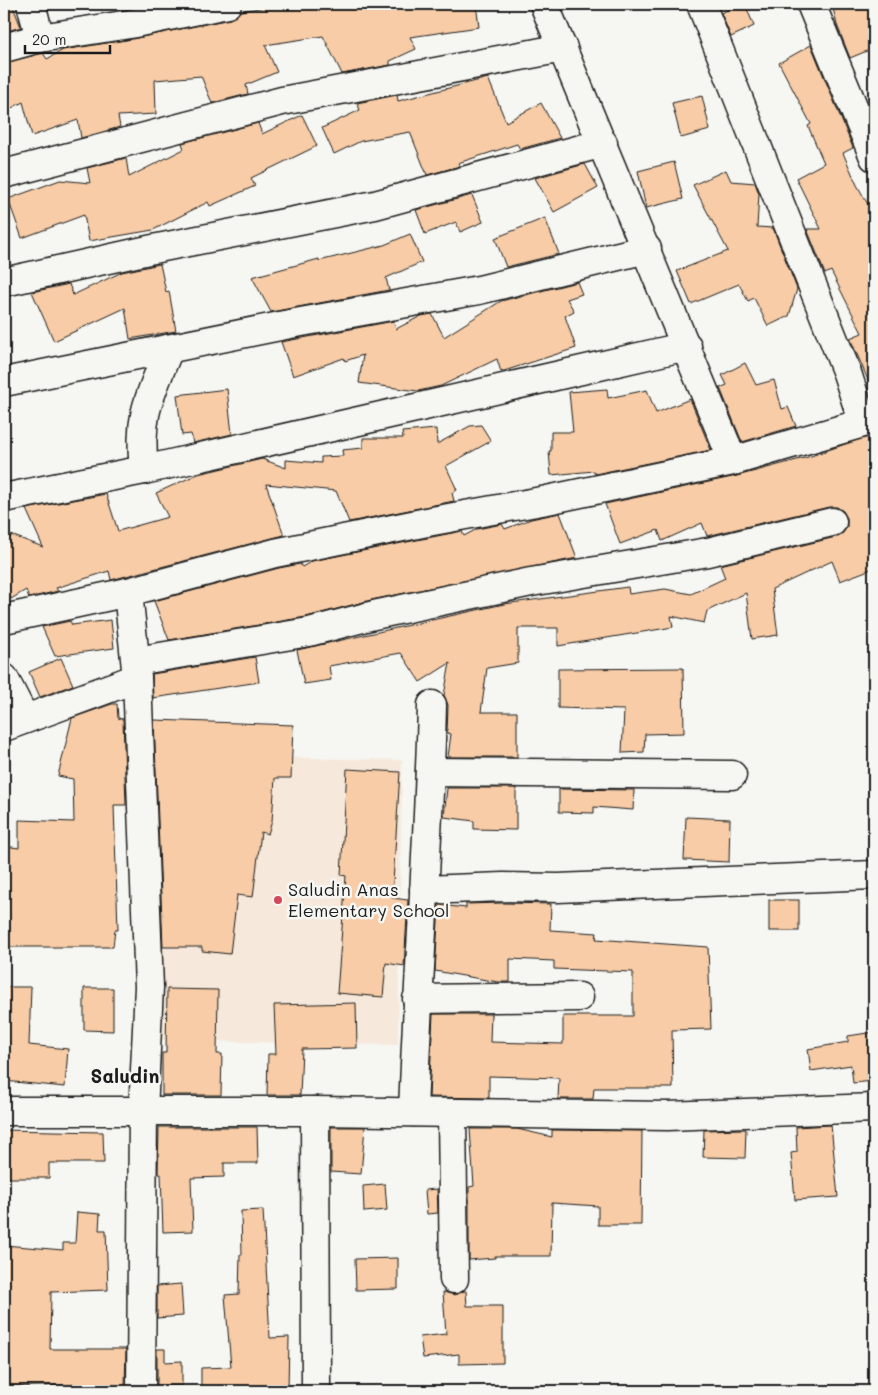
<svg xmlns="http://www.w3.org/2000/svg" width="878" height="1395" font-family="Mali,sans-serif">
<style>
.built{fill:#f6e9db}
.building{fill:#f7cca6;stroke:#1c1c1c}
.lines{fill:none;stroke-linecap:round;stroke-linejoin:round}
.minor-casing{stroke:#1c1c1c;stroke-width:31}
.minor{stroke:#f6f6f2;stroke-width:28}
.poi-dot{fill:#d1495b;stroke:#f6f6f2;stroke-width:2}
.labels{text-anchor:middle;stroke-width:5;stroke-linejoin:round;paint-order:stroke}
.poi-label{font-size:18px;fill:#1c1c1c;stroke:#f6f6f2;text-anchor:start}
.neighbourhood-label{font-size:19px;font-weight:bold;fill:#1c1c1c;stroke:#f6f6f2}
</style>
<rect width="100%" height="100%" fill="#f6f6f2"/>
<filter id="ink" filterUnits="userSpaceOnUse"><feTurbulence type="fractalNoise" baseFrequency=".02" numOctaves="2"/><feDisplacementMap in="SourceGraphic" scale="10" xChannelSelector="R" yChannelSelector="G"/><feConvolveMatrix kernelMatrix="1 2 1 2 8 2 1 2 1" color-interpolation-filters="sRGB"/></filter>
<g filter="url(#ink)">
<polygon class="built" points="158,755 402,760 398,1045 154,1040"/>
<g class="building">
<polygon points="4,4 12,4 21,27 4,32"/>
<polygon points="282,4 476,4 479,27 410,37 416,49 390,61 390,65 342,74 323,36 265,45 277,72 246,85 248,94 212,103 201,76 155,80 156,114 118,116 120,127 81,138 78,120 32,136 23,102 4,112 4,63 43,53 47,59 63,50 132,39 230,19 241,11"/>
<polygon points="740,4 745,4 754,26 731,37 721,13"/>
<polygon points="832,4 869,4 874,25 874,48 850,58 837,25"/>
<polygon points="811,45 853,148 843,153 857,185 874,215 874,394 850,338 862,333 831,271 825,274 807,229 821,229 796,178 824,163 808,126 811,124 779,63"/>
<polygon points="488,78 506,122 541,103 560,138 520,149 517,144 458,163 460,166 427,175 410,132 361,141 334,154 322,128 360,110 357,103 397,95 398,101"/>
<polygon points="702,96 710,130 681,138 672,103"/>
<polygon points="302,115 317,146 251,178 255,186 210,206 208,202 153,230 89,241 84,215 22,238 8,199 60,180 90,183 87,168 126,158 129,177 184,149 182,143 258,123 262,134"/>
<polygon points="674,162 683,199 646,208 638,171"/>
<polygon points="585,164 598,188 554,212 535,178"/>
<polygon points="726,170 731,181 755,183 759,194 757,227 773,228 797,289 789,316 768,326 754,298 748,301 739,284 691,304 677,271 728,251 693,185"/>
<polygon points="472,195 483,222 460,232 456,222 425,234 416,210"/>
<polygon points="545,218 559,254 506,267 495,238"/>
<polygon points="410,234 422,262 386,278 389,290 271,312 252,277 319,259 319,261 384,245"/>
<polygon points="160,264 166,292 169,291 176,331 130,339 125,308 54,341 32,292 69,284 73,295 122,272"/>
<polygon points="577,282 582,294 567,299 574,311 565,316 576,348 501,372 497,359 441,386 418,391 359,383 363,355 345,361 344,358 293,376 281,342 394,321 396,329 421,316 432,314 444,337 501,301"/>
<polygon points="745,363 756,385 774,380 782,409 788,407 796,426 742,442 720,388 727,385 722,375"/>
<polygon points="227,389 232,434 193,443 191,434 182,435 177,395"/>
<polygon points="607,389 608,398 647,390 656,413 690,399 711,450 595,474 594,471 551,475 549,451 551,451 551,432 573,432 569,392"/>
<polygon points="481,425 491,441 446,466 457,490 452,493 454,501 349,522 336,491 266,484 284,535 111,580 109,571 56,588 58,591 29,598 26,590 11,599 4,585 4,554 11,535 43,547 26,509 106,494 118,531 168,517 156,493 198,474 262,459 286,468 286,460 321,463 321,457 343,456 342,450 363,448 363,438 403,438 402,432 436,429 437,444 470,426"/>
<polygon points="874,434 874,568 840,581 832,561 772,589 778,635 752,639 746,593 707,611 704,623 671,616 673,627 558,646 558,628 518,628 518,663 487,668 481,712 517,712 517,757 448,757 451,734 447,733 448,705 444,695 450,663 420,682 401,653 329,666 331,680 304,684 297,650 504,604 628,587 629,594 665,589 691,594 725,578 720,565 836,537 843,533 847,527 847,518 843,511 837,507 829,507 707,536 702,523 662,541 658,530 620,544 605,504 737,476 808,457"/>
<polygon points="560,513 577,558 371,600 306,617 169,640 154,601 279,568 300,564 302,567 312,561 462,531 464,536 477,529 502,524 505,529 531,519"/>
<polygon points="111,620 114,648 55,656 42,627 70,621 72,625"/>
<polygon points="255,657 259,682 153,698 152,674"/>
<polygon points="61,658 73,685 40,697 29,672"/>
<polygon points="683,668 684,733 645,734 644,752 622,753 624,710 558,708 558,669"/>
<polygon points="112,704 117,704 118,718 123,719 126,805 114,805 118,930 115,930 113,947 4,947 4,846 19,848 19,820 74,822 73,779 58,776 72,718"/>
<polygon points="154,720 293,725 291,778 275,778 272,821 268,834 261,832 253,897 237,895 230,954 202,951 202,947 163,947"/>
<polygon points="347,769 400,772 392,898 408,900 404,966 386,963 383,997 337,993 346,876 341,875"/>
<polygon points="447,788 516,788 516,830 474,829 474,821 444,817"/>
<polygon points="559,789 634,790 633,810 594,807 594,813 559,812"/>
<polygon points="686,817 730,819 729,862 684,860"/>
<rect x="769" y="900" width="30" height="31"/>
<polygon points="503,903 551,904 550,930 597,933 596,939 708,947 711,1029 672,1030 673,1088 594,1088 593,1099 558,1099 559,1078 489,1076 489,1098 429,1097 433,1014 491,1014 490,1042 563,1044 563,1016 633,1016 633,972 554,969 554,961 510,959 510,982 498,982 435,971 439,905 466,908 466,904"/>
<polygon points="4,987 31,987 29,1045 68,1049 65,1087 4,1081"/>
<polygon points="84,988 113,988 113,1031 84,1030"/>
<polygon points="167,989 218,990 217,1054 222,1054 221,1095 162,1095 162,1053 166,1053"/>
<polygon points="356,1003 357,1048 302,1049 300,1095 267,1095 268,1054 276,1054 274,1005"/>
<polygon points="874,1032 874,1081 853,1083 851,1065 811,1071 808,1049 848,1042 848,1036"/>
<polygon points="831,1125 838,1197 795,1200 791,1153 797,1152 796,1127"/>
<polygon points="159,1127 257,1127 258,1163 224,1163 224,1177 191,1178 193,1231 163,1232 161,1174 158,1174"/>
<polygon points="331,1127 365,1127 361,1174 331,1172"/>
<polygon points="470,1129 517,1129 552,1137 552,1130 642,1131 641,1225 598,1225 598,1206 552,1203 551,1256 495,1256 495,1258 469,1260 469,1187 474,1186"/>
<polygon points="746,1129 745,1158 703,1157 704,1130"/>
<polygon points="4,1130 103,1132 104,1163 49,1163 49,1178 4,1178"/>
<polygon points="385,1184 387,1210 364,1212 363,1186"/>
<polygon points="437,1189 438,1213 427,1214 425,1190"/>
<polygon points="263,1210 270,1338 289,1337 288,1391 201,1391 201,1368 231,1367 225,1295 239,1294 240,1255 242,1255 241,1211"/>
<polygon points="77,1212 100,1214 99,1230 106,1230 108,1290 51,1292 50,1349 126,1349 125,1387 74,1387 74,1385 4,1387 4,1245 63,1250 63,1243 75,1243"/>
<polygon points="398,1258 398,1289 356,1290 355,1259"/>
<polygon points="181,1284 183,1316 157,1318 157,1286"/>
<polygon points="464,1291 466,1291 467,1306 503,1306 503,1363 459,1364 459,1354 423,1358 420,1337 446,1334 443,1292 455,1295"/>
<polygon points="157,1349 165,1349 165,1362 182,1361 182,1386 157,1386"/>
</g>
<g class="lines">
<defs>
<g id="minor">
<polyline points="31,4 40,38"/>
<polyline points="544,4 733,461"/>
<polyline points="811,4 874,157"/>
<polyline points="4,48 40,38 130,24 227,4"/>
<polyline points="4,174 282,101 563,48"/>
<polyline points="4,282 153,249 375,205 603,143"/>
<polyline points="4,382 290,324 479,290 647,249"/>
<path d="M144 470C138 415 149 398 169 349"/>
<polyline points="4,498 144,470 687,346"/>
<polyline points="128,592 137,678 149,987 143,1111 141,1391"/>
<polyline points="4,619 128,592 275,553 427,522 547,500 733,461 863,423 847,373 701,4"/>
<polyline points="136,661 309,632 374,615 531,582 708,552 832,522"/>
<polyline points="4,678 25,719"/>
<polyline points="4,727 137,678"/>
<polyline points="430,772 732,775"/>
<polyline points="424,890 503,887 558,888 874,875"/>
<polyline points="417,999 579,997"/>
<polyline points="4,1111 315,1111 668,1116 874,1108"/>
<polyline points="315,1111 316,1391"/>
<path d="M413 1112C418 976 429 841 432 705"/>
<polyline points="452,1113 454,1279"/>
</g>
</defs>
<use href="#minor" class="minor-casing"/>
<use href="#minor" class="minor"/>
</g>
</g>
<circle class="poi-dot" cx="278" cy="900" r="5"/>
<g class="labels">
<g class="poi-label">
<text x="288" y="896">Saludin Anas<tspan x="288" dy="21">Elementary School</tspan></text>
</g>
<g class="neighbourhood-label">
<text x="125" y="1083">Saludin</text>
</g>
</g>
<rect width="878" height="1395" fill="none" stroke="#f6f6f2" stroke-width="20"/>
<rect x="10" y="10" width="858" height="1375" fill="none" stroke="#1c1c1c" stroke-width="2" filter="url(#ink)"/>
<path d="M25 45v8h85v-8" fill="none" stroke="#1c1c1c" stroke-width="2.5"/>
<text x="32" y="45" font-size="15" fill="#1c1c1c" stroke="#f6f6f2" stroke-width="4" paint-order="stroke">20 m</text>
</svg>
